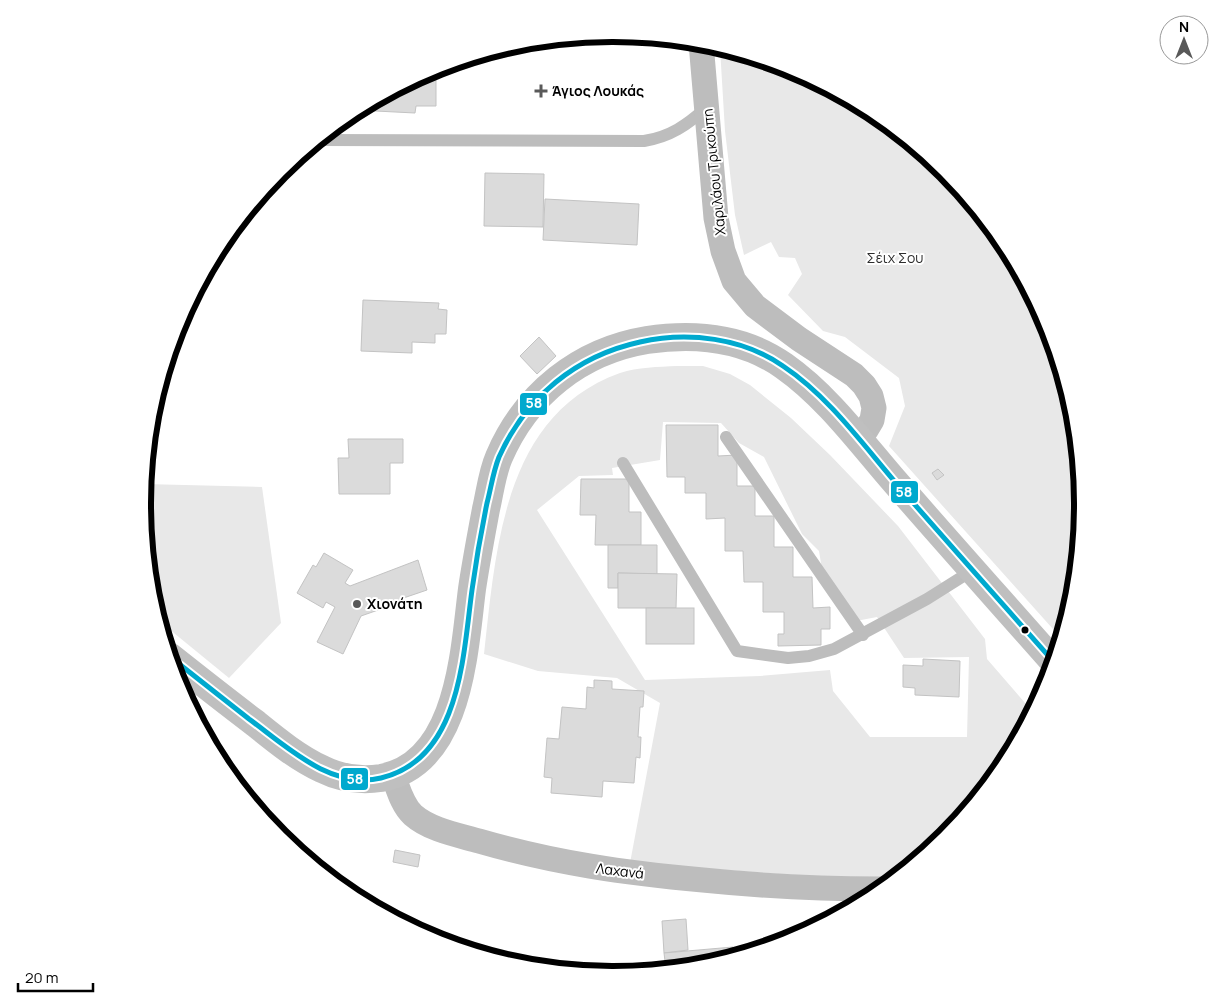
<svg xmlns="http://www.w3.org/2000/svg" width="1224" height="1008" font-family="Manrope,sans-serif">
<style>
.green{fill:#e8e8e8;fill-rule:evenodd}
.building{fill:#dbdbdb;stroke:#c3c3c3}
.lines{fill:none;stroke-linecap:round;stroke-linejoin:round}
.service{stroke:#bdbdbd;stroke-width:12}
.minor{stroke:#bdbdbd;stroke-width:25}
.secondary{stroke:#bfbfbf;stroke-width:28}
.bus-1-casing{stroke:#fff;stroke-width:9}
.bus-1{stroke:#00a9ce;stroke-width:5}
.poi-dot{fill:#595959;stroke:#fff;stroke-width:2}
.bus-dot{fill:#000;stroke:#fff;stroke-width:2}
.labels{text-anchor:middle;stroke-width:4;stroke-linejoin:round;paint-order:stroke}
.poi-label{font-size:14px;font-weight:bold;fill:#000;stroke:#fff;text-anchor:start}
.street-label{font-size:14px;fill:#000;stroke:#fff}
.park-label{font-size:14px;fill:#2c2c2c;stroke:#fff}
.rim{fill:none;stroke:#000;stroke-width:6}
.line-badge{stroke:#fff;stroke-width:2}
.badge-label{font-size:14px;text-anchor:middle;font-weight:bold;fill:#fff}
</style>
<rect width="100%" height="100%" fill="#fff"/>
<g class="green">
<polygon points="720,48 792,70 873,113 945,172 1003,243 1047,324 1073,413 1082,504 1073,596 1061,638 889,446 905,406 899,378 845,337 823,331 788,295 802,274 795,258 779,257 771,242 744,255 735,215 725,131"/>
<path d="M677 366H703L730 374 750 385 791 418 830 455 898 526 985 639 987 659 1032 711 1003 765 944 837 889 882 630 863 660 703 617 678 538 671 484 654C496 549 503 415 620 373 638 367 658 367 677 366ZM663 422 721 423 739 443 764 457 802 534 819 551 823 575 856 621 877 617 904 658 969 657 967 737H870L833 691 830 670 760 676 645 680 537 510 579 476 613 475 612 468 660 460Z"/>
<polygon points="144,484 262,487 281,623 229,678 158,620 151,595 142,504"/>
</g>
<g class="building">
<polygon points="436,68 436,106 416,106 415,113 356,110"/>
<polygon points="485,173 544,174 543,227 484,226"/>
<polygon points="545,199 639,204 637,245 543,240"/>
<polygon points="363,300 439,303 438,309 447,310 446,334 435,334 435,343 412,342 412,353 361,351"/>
<polygon points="539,337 556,356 537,374 520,356"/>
<polygon points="169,352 169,381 160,381"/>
<polygon points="666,425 718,425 718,456 737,455 737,486 755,486 755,516 774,516 774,547 793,547 793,577 812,577 813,608 830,607 830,629 821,629 821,645 778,646 778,634 784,634 784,612 763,612 763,582 744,582 743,551 725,551 725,518 706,519 706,493 685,493 685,477 667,477"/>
<polygon points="348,439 403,439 403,463 390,463 390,494 339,494 338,458 349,458"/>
<polygon points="938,469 944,475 937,480 932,473"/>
<polygon points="581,479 629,479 629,512 641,512 641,545 595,545 596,515 580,515"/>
<polygon points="608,545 657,545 657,574 618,573 618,588 608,588"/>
<polygon points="324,553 353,570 345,583 350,586 418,560 427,590 380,606 381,609 361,616 343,654 317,642 335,607 326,602 323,608 297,593 313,565 316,567"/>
<polygon points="618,573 677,574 676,608 618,608"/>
<rect x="646" y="608" width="48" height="36"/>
<polygon points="923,659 960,661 959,697 915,695 915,688 903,687 903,665 923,666"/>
<polygon points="594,680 612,681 612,689 644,691 643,707 640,707 638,737 641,737 640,758 636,757 634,783 603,781 602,797 551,793 552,778 544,777 547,738 559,739 562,707 586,709 587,687 594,688"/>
<polygon points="395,850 420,855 418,867 393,862"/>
<polygon points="686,919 688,950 664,953 662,921"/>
<polygon points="733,947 734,956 703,965 666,969 664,953"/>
<polygon points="534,961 546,963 555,969 528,966"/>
</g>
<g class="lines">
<g class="service">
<path d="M318 140 644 141C670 137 687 125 706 108"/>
<polyline points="726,437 863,635"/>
<polyline points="623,463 737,651 788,658 809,656 834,649 927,599 973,570"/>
</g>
<g class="minor">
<polyline points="701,43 716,218 723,251 734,281 755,306 799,339 854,375 864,385 871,396 874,408 872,420 866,430 857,436"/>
<path d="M393 775C398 788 402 805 413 815 430 830 458 835 479 841 555 863 625 873 703 880 762 886 821 889 880 889"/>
</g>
<path class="secondary" d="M169 656C198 679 226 701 255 723 276 740 298 758 322 769 340 778 361 781 381 778 460 764 464 651 472 589 476 562 481 536 486 509 490 492 492 473 499 457 526 394 580 351 647 340 694 333 743 337 784 366 828 397 861 443 896 483 948 543 1001 602 1053 661"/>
<defs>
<path id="bus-1" d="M169 656C196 677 222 698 249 719 286 746 331 790 381 778 461 759 463 655 472 590 476 561 481 532 487 503 491 488 493 472 499 457 526 397 576 356 640 342 688 331 743 338 783 366 828 396 861 442 896 483 948 543 1001 602 1053 661"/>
</defs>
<use href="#bus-1" class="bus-1-casing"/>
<use href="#bus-1" class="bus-1"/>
</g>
<g class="poi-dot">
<path d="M538.5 83.5h5v5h5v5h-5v5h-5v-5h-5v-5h5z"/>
<circle cx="357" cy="604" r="5"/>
</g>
<circle class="bus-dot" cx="1025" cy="630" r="4.5"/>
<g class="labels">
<g class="poi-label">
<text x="552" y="96">Άγιος Λουκάς</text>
<text x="367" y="609">Χιονάτη</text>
</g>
<g class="street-label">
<text transform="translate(714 172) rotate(-96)" y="5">Χαριλάου Τρικούπη</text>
<text transform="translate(620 871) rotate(7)" y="5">Λαχανά</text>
</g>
<g class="park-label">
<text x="895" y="263">Σέιχ Σου</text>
</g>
</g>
<path d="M0 0H1224V1008H0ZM612 42H613A461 461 0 0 1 1074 503V505A461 461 0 0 1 613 966H612A461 461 0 0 1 151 505V503A461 461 0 0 1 612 42Z" fill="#fff" fill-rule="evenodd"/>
<path class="rim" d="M612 42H613A461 461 0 0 1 1074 503V505A461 461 0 0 1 613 966H612A461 461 0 0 1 151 505V503A461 461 0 0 1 612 42Z"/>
<g class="line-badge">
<rect x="519" y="392" width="29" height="24" rx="5" fill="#00a9ce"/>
<rect x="890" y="480" width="29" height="24" rx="5" fill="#00a9ce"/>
<rect x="340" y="767" width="29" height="24" rx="5" fill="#00a9ce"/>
</g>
<g class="badge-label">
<text x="534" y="408">58</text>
<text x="904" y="497">58</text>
<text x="355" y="784">58</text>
</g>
<g transform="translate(1184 40)"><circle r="24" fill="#ffffff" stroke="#999999"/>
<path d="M0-4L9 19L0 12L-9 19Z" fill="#595959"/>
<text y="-8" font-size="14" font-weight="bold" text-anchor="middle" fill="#000000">N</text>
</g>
<path d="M18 983v8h75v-8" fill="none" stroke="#000000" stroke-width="2.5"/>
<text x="25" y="983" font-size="15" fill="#000000" stroke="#ffffff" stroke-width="4" paint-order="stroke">20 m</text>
</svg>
